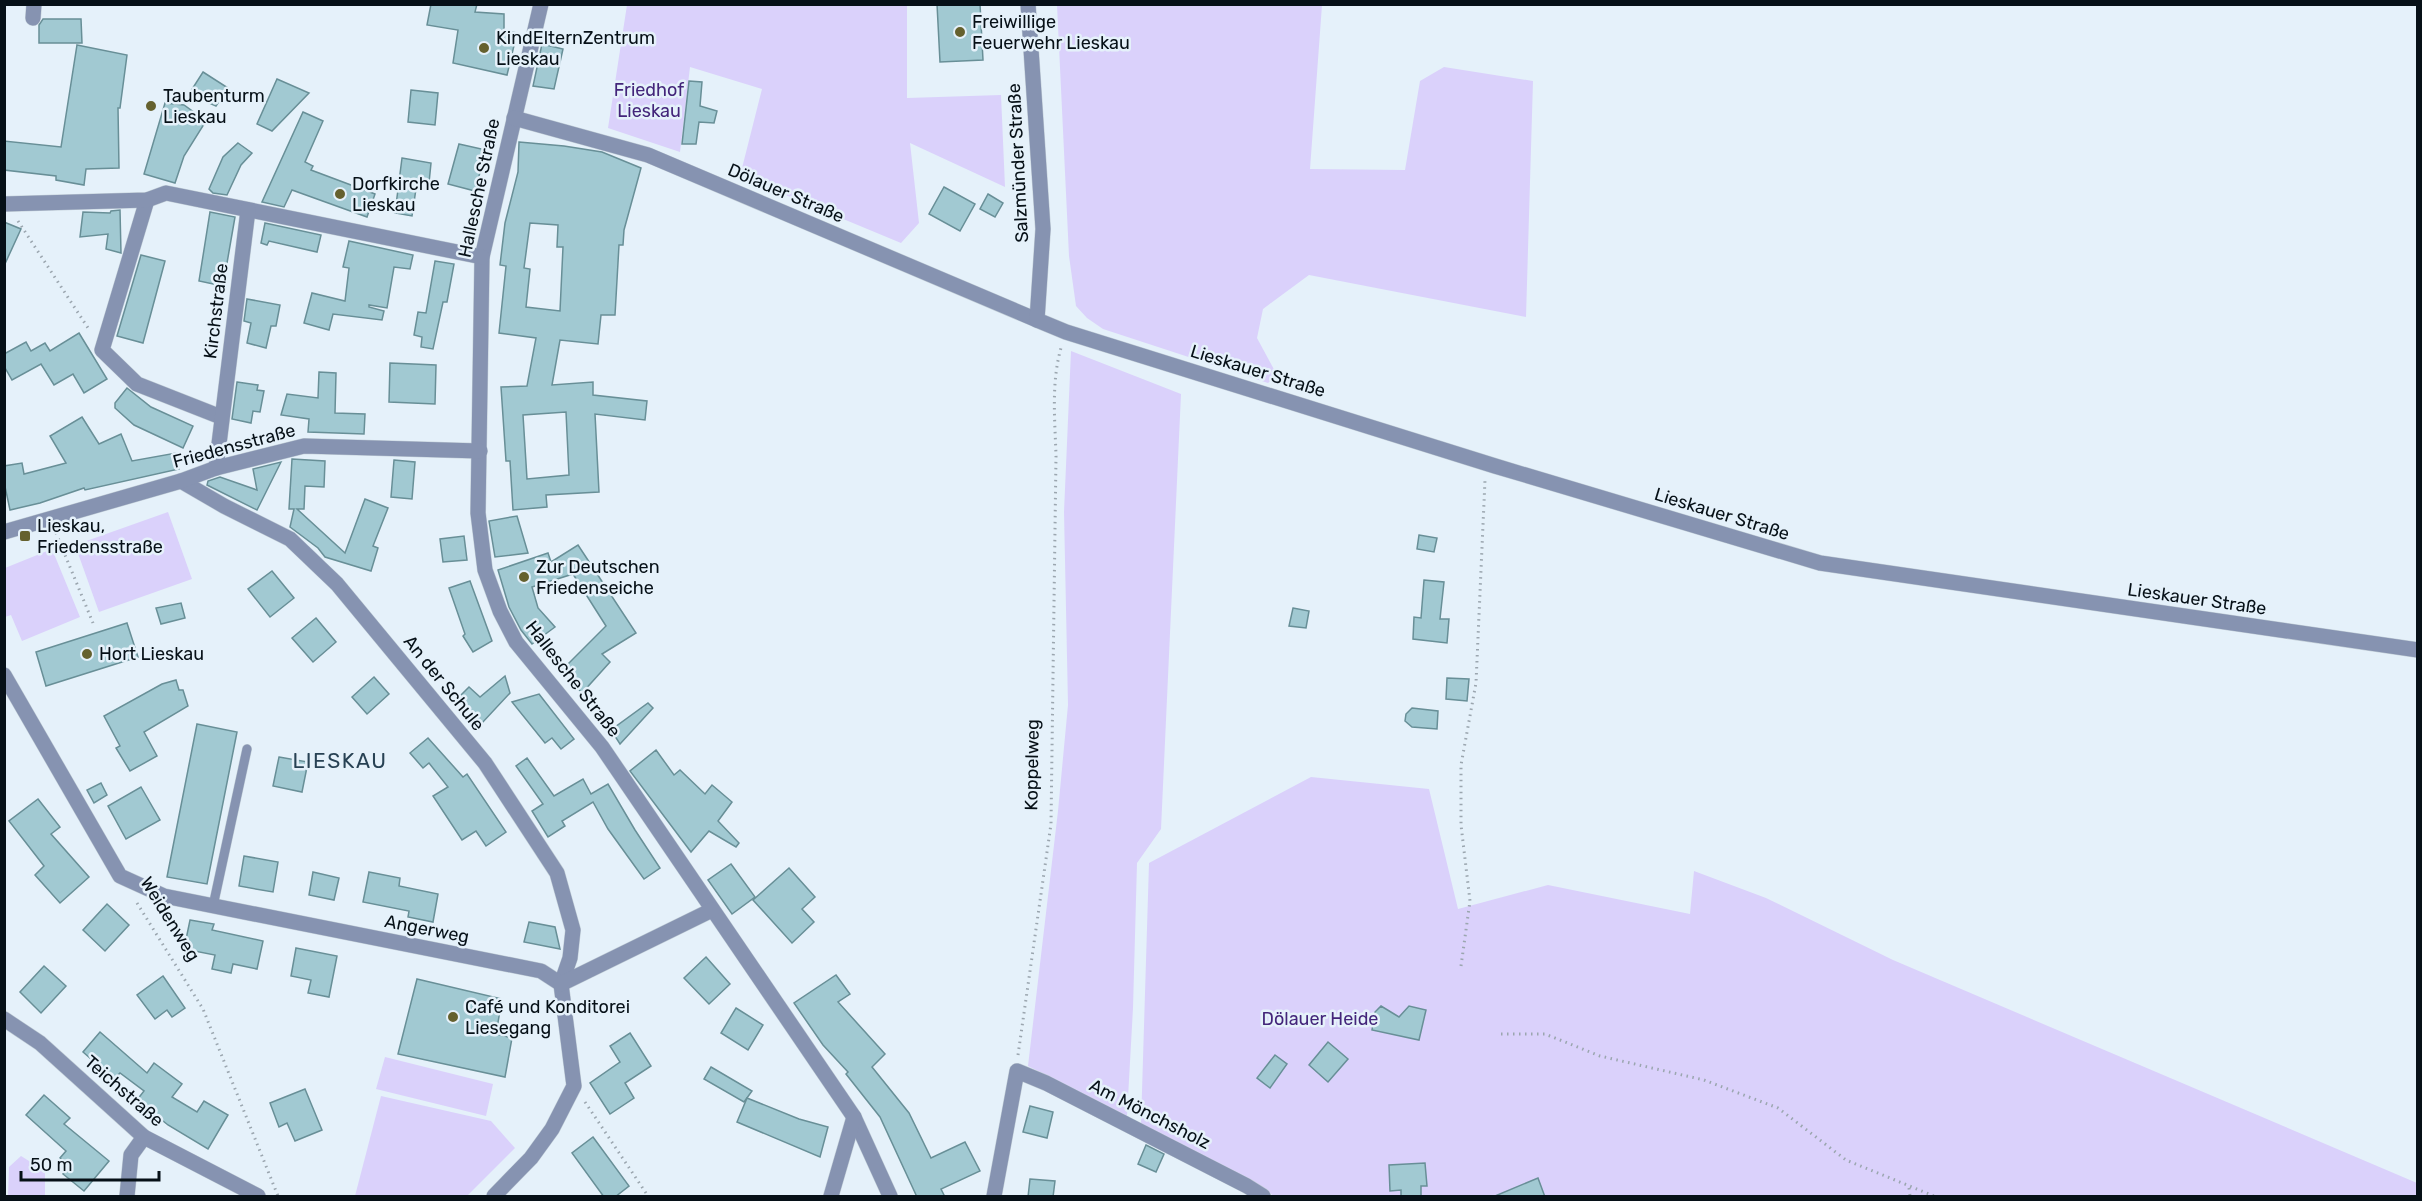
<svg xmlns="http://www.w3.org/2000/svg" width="2422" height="1201" font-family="Rubik,sans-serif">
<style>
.green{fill:#dad1fb}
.building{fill:#a1c9d2;stroke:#688f97;stroke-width:1.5;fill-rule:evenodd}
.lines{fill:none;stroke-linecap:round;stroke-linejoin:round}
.service-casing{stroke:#c1cdd6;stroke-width:10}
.minor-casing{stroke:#c1cdd6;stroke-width:16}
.tertiary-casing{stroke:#c1cdd6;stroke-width:16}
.path{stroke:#9ba6af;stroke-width:3;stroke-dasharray:1.5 4.5;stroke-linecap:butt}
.service{stroke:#8693b1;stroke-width:9}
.minor{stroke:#8693b1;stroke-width:15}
.tertiary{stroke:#8693b1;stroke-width:15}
.poi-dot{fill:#65612e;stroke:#e5f1fa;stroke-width:2}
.labels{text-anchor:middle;stroke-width:5;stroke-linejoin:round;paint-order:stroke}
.poi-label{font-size:18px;fill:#061017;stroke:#e5f1fa;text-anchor:start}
.park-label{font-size:18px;fill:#43257a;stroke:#e5f1fa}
.street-label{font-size:18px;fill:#061017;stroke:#e5f1fa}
.quarter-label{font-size:21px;letter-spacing:1.5px;fill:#284254;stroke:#e5f1fa}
</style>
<rect width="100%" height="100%" fill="#e5f1fa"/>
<g class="green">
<polygon points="627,5 907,5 907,98 1001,95 1005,187 910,143 919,223 901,243 740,176 762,89 690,67 680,152 608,128"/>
<polygon points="1057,5 1322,5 1310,169 1405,170 1420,81 1444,67 1533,81 1526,317 1309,275 1263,309 1257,338 1277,375 1268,383 1103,329 1087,318 1076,306 1069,256"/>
<polygon points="1071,351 1181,394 1161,829 1137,863 1133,1008 1127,1116 1028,1066 1058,811 1068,705 1064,512"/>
<polygon points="168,512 192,579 99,612 75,545"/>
<polygon points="52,549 80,617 22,641 11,615 5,617 5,568"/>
<polygon points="1311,777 1429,789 1458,909 1548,885 1690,914 1694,871 1766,898 1893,960 2417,1183 2417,1196 1274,1196 1249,1181 1141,1124 1149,863"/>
<polygon points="385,1057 493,1084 486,1116 376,1089"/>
<polygon points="381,1096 491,1121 515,1148 467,1196 355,1196"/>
<polygon points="21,1156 45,1171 45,1196 8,1196 9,1167"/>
</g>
<g class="building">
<polygon points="431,4 477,4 475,12 504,14 504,30 517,33 507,75 453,63 458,30 427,25"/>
<polygon points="937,4 980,4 983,60 940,62"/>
<polygon points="43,19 81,19 82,43 39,43 39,25"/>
<polygon points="542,44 563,49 554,89 533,86"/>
<polygon points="77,45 127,55 120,108 118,108 119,168 86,169 84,185 56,180 56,176 4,170 4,141 61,147"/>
<polygon points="203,72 228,88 216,106 189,94"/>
<polygon points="277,79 309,93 272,131 257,124"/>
<polygon points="689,81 702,82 700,106 717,111 714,123 699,122 696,144 682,144"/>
<polygon points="411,90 438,93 435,125 408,122"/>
<polygon points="165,103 184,105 206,121 184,156 175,183 144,174"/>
<polygon points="303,112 323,121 305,162 313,166 311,170 375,194 367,217 292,190 284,207 262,202"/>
<path d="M519 142 564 146 602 152 641 168 624 230 623 245H619L615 315H601L598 344 560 340 552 385 593 382V395L647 401 645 420 595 414 599 492 546 495 547 507 513 510 510 461H506L501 387 527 386 536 338 499 333 506 266 500 265 505 223 518 172ZM530 223 558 225 557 247H563L560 311 526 307 530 269 524 268ZM566 412 569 475 527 479 523 415Z"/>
<polygon points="238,143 252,153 241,165 227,195 213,193 209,189 223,157"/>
<polygon points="459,144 486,150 475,191 448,184"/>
<polygon points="402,158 431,163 429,183 417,182 412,216 395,213"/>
<polygon points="944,187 975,204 960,231 929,214"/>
<polygon points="988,194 1003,203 995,217 980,209"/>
<polygon points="120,210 121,253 106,249 108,234 80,237 83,212 110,213 111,211"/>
<polygon points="210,212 235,217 223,286 199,281"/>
<polygon points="4,222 21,229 4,266"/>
<polygon points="265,223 321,235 317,252 269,241 267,245 261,243"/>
<polygon points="349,241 413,255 410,269 394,267 387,308 369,305 369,307 384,311 382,320 333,314 329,330 304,323 312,293 345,301 349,268 343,267"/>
<polygon points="141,255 165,261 143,343 117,336"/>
<polygon points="435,261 454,264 447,302 443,302 433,349 421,347 422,337 414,335 418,312 426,313"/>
<polygon points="247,299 280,305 276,326 271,326 266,348 247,343 251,323 244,321"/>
<polygon points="79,333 107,379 84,393 73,374 54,385 41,364 12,380 4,366 4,354 26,342 31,351 45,343 50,351"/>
<polygon points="390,363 436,365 435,404 389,402"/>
<polygon points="319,372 336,373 335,413 365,414 364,434 308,432 309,419 281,415 287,394 318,398"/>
<polygon points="237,382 258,385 257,390 264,391 260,412 253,411 251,423 232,419"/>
<polygon points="127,388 151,407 193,426 183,448 134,425 115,408 115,403"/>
<polygon points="82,417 99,444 121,434 132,461 176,453 179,469 85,490 84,488 40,503 10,510 4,482 4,466 22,463 24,474 66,463 50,436"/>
<polygon points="292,459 325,461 324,487 305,486 304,509 297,509 345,553 365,499 388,508 373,546 378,548 371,571 325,557 318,548 290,527 294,509 289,509"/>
<polygon points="394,460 415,462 412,499 391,497"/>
<polygon points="281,462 257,510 207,485 208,481 220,477 257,490 253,469"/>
<polygon points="517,516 528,553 495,557 489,521"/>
<polygon points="1419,535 1437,538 1434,552 1417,549"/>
<polygon points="464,536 467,560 443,562 440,539"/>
<polygon points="578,545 636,633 602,654 610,662 582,693 562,670 606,626 573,574 532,587 538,608 555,627 532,644 521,630 509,607 498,570 548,553 551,562"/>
<polygon points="272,571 294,598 270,617 248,589"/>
<polygon points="1424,580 1444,582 1440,619 1449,619 1447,643 1413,639 1414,617 1421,618"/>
<polygon points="470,581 492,641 473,652 463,636 465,634 449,588"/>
<polygon points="181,603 185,618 161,624 156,608"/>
<polygon points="1293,608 1309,611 1306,628 1289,626"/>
<polygon points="316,618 336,642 313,662 292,638"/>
<polygon points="127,623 138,657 46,686 36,652"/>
<polygon points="505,676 510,693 482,723 457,699 469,687 480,697"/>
<polygon points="374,677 389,694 367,714 352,697"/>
<polygon points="1447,678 1469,679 1467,701 1446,699"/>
<polygon points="176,680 179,690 183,690 188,706 144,732 157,756 130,771 116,748 120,746 104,716 162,684"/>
<polygon points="539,694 574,739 561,749 552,738 545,743 512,702"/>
<polygon points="648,703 653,708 620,744 611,730"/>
<polygon points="1412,708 1438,711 1437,729 1412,727 1405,721 1406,714"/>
<polygon points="197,724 237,732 207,884 167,877"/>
<polygon points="428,738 463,777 467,774 506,832 486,846 476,831 462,840 433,796 448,787 429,763 423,768 410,753"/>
<polygon points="656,750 674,775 680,770 705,794 712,785 732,802 718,821 739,843 736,847 709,831 691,852 630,771"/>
<polygon points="279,757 308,762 302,792 273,786"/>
<polygon points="527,758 554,796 583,779 591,794 608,784 635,830 660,868 644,879 608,829 593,802 562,821 565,826 548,837 532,811 543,804 516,766"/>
<polygon points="101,783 107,795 94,803 87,790"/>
<polygon points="141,787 160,820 126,839 108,806"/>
<polygon points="38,799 60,827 51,834 89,877 60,903 35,875 44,866 9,821"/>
<polygon points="244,856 278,862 273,892 239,886"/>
<polygon points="731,864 755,897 732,914 708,880"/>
<polygon points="789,868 815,897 802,909 814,922 792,943 753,900"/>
<polygon points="313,872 339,878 334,900 309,895"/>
<polygon points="369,872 400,878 399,886 438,894 433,922 408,917 409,911 363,902"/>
<polygon points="107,904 129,925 105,951 83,930"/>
<polygon points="190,920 214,924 212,930 263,941 257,969 233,964 231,973 212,969 215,955 184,949"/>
<polygon points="529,922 555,927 560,949 524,942"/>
<polygon points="296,948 337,956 329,997 308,993 311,980 291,976"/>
<polygon points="706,957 730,984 709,1004 684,978"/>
<polygon points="44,966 66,986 41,1013 20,992"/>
<polygon points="836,975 850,994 838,1002 885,1054 872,1067 909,1113 931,1158 965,1142 980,1171 941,1189 945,1197 917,1197 880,1117 846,1074 848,1072 823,1045 794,1003"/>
<polygon points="163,976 185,1008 172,1017 167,1010 155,1019 137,995"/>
<polygon points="417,979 502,999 496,1034 512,1038 505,1077 398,1054"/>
<polygon points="1381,1006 1399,1017 1409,1006 1426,1010 1419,1040 1372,1030 1375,1012"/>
<polygon points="736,1008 763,1025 748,1050 721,1033"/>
<polygon points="100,1032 147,1073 154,1063 182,1084 172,1097 197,1112 204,1101 228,1115 208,1149 168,1125 137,1100 144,1091 120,1073 114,1079 83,1052"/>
<polygon points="630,1033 651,1066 625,1083 634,1098 610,1114 590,1083 620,1062 610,1046"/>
<polygon points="1328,1042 1348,1059 1328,1082 1309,1065"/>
<polygon points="1275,1055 1287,1064 1270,1088 1257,1078"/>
<polygon points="711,1067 752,1091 744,1102 704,1079"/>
<polygon points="305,1089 322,1130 295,1141 287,1123 279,1127 270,1103"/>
<polygon points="44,1095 70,1118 64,1124 109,1161 84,1191 63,1174 70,1166 60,1158 66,1151 26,1115"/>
<polygon points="747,1098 799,1119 828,1127 820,1157 737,1122"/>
<polygon points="1030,1106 1053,1112 1047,1138 1023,1132"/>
<polygon points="593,1137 629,1186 615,1197 604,1197 572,1153"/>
<polygon points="1146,1145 1164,1154 1156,1172 1138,1164"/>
<polygon points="1425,1163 1427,1186 1421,1186 1421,1197 1401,1197 1401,1190 1390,1191 1389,1165"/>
<polygon points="1538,1178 1545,1197 1495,1197 1495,1196"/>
<polygon points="1030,1179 1055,1181 1053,1197 1028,1197"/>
</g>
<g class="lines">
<defs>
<polyline id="service" points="213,906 247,749"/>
<g id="minor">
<polyline points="541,4 482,257 478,513 485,570 500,611 516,642 602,747 854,1117 890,1196"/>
<polyline points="33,18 34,4"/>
<polyline points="514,118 648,155 1037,320"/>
<polyline points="147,200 102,350 137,384 221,417"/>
<polyline points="4,204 147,200 166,193 482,257"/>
<polyline points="216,468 248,210"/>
<polyline points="181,481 224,506 290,539 337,584 485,763 557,873 573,930 570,958 561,984 574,1086 552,1129 531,1158 494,1196"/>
<polyline points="4,532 181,481 216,468 304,446 480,451"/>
<polyline points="4,675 120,876 164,896 541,971 561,984"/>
<polyline points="561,984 712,910"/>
<polyline points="4,1019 40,1043 144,1137 258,1196"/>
<polyline points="127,1196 131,1155 144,1137"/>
<polyline points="831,1196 854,1117"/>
<polyline points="994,1196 1017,1071 1046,1083 1247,1186 1263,1196"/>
</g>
<polyline id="tertiary" points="1028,4 1043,229 1037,320 1066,332 1495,466 1820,563 2418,650"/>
</defs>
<use href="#service" class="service-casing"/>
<use href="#minor" class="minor-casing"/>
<use href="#tertiary" class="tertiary-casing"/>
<g class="path">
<polyline points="18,221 90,331"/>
<polyline points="56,533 93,623"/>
<polyline points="137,903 203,1009 278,1196"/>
<polyline points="1461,966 1470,901 1461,825 1461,765 1476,683 1485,480"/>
<polyline points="1501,1034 1545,1034 1600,1056 1704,1080 1778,1108 1846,1160 1934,1196"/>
<path d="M1018 1055 1051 824 1056 456C1055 420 1051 383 1061 348"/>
<polyline points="585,1102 648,1196"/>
<polyline points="1909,1188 1910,1196"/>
</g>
<use href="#service" class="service"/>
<use href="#minor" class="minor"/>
<use href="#tertiary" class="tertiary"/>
</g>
<g class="poi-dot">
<circle cx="960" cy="32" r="6"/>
<circle cx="484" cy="48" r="6"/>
<circle cx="151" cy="106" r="6"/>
<circle cx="340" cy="194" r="6"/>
<rect x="19" y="530" width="12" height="12" rx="3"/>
<circle cx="524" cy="577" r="6"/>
<circle cx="87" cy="654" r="6"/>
<circle cx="453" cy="1017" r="6"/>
</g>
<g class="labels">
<g class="poi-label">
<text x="972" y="28">Freiwillige<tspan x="972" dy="21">Feuerwehr Lieskau</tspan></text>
<text x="496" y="44">KindElternZentrum<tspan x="496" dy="21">Lieskau</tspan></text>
<text x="163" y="102">Taubenturm<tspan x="163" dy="21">Lieskau</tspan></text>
<text x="352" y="190">Dorfkirche<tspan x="352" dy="21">Lieskau</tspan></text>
<text x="37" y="532">Lieskau,<tspan x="37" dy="21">Friedensstraße</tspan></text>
<text x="536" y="573">Zur Deutschen<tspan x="536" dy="21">Friedenseiche</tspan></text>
<text x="99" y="660">Hort Lieskau</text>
<text x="465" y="1013">Café und Konditorei<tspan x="465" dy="21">Liesegang</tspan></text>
</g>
<g class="park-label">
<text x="649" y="96">Friedhof<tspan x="649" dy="21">Lieskau</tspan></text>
<text x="1320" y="1025">Dölauer Heide</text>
</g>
<g class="street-label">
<text transform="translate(1018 163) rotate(-93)" y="6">Salzmünder Straße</text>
<text transform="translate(479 188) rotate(-78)" y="6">Hallesche Straße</text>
<text transform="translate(786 193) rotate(23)" y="6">Dölauer Straße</text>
<text transform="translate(216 311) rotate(-83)" y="6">Kirchstraße</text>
<text transform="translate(1258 371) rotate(17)" y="6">Lieskauer Straße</text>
<text transform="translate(234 446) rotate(-15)" y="6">Friedensstraße</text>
<text transform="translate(1722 514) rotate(17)" y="6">Lieskauer Straße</text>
<text transform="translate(2197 599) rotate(8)" y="6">Lieskauer Straße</text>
<text transform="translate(573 679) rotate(52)" y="6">Hallesche Straße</text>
<text transform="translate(444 683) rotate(51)" y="6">An der Schule</text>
<text transform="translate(1032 765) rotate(-89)" y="6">Koppelweg</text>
<text transform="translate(170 919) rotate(58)" y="6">Weidenweg</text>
<text transform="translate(427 929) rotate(11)" y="6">Angerweg</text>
<text transform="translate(124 1091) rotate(41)" y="6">Teichstraße</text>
<text transform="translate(1150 1114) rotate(27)" y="6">Am Mönchsholz</text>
</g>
<g class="quarter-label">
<text x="340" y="768">LIESKAU</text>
</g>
</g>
<rect width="2422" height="1201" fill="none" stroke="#061017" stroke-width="12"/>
<path d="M21 1171v9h138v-9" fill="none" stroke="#061017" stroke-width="3"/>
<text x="30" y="1171" font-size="18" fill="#061017" stroke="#e5f1fa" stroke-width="4.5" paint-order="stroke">50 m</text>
</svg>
